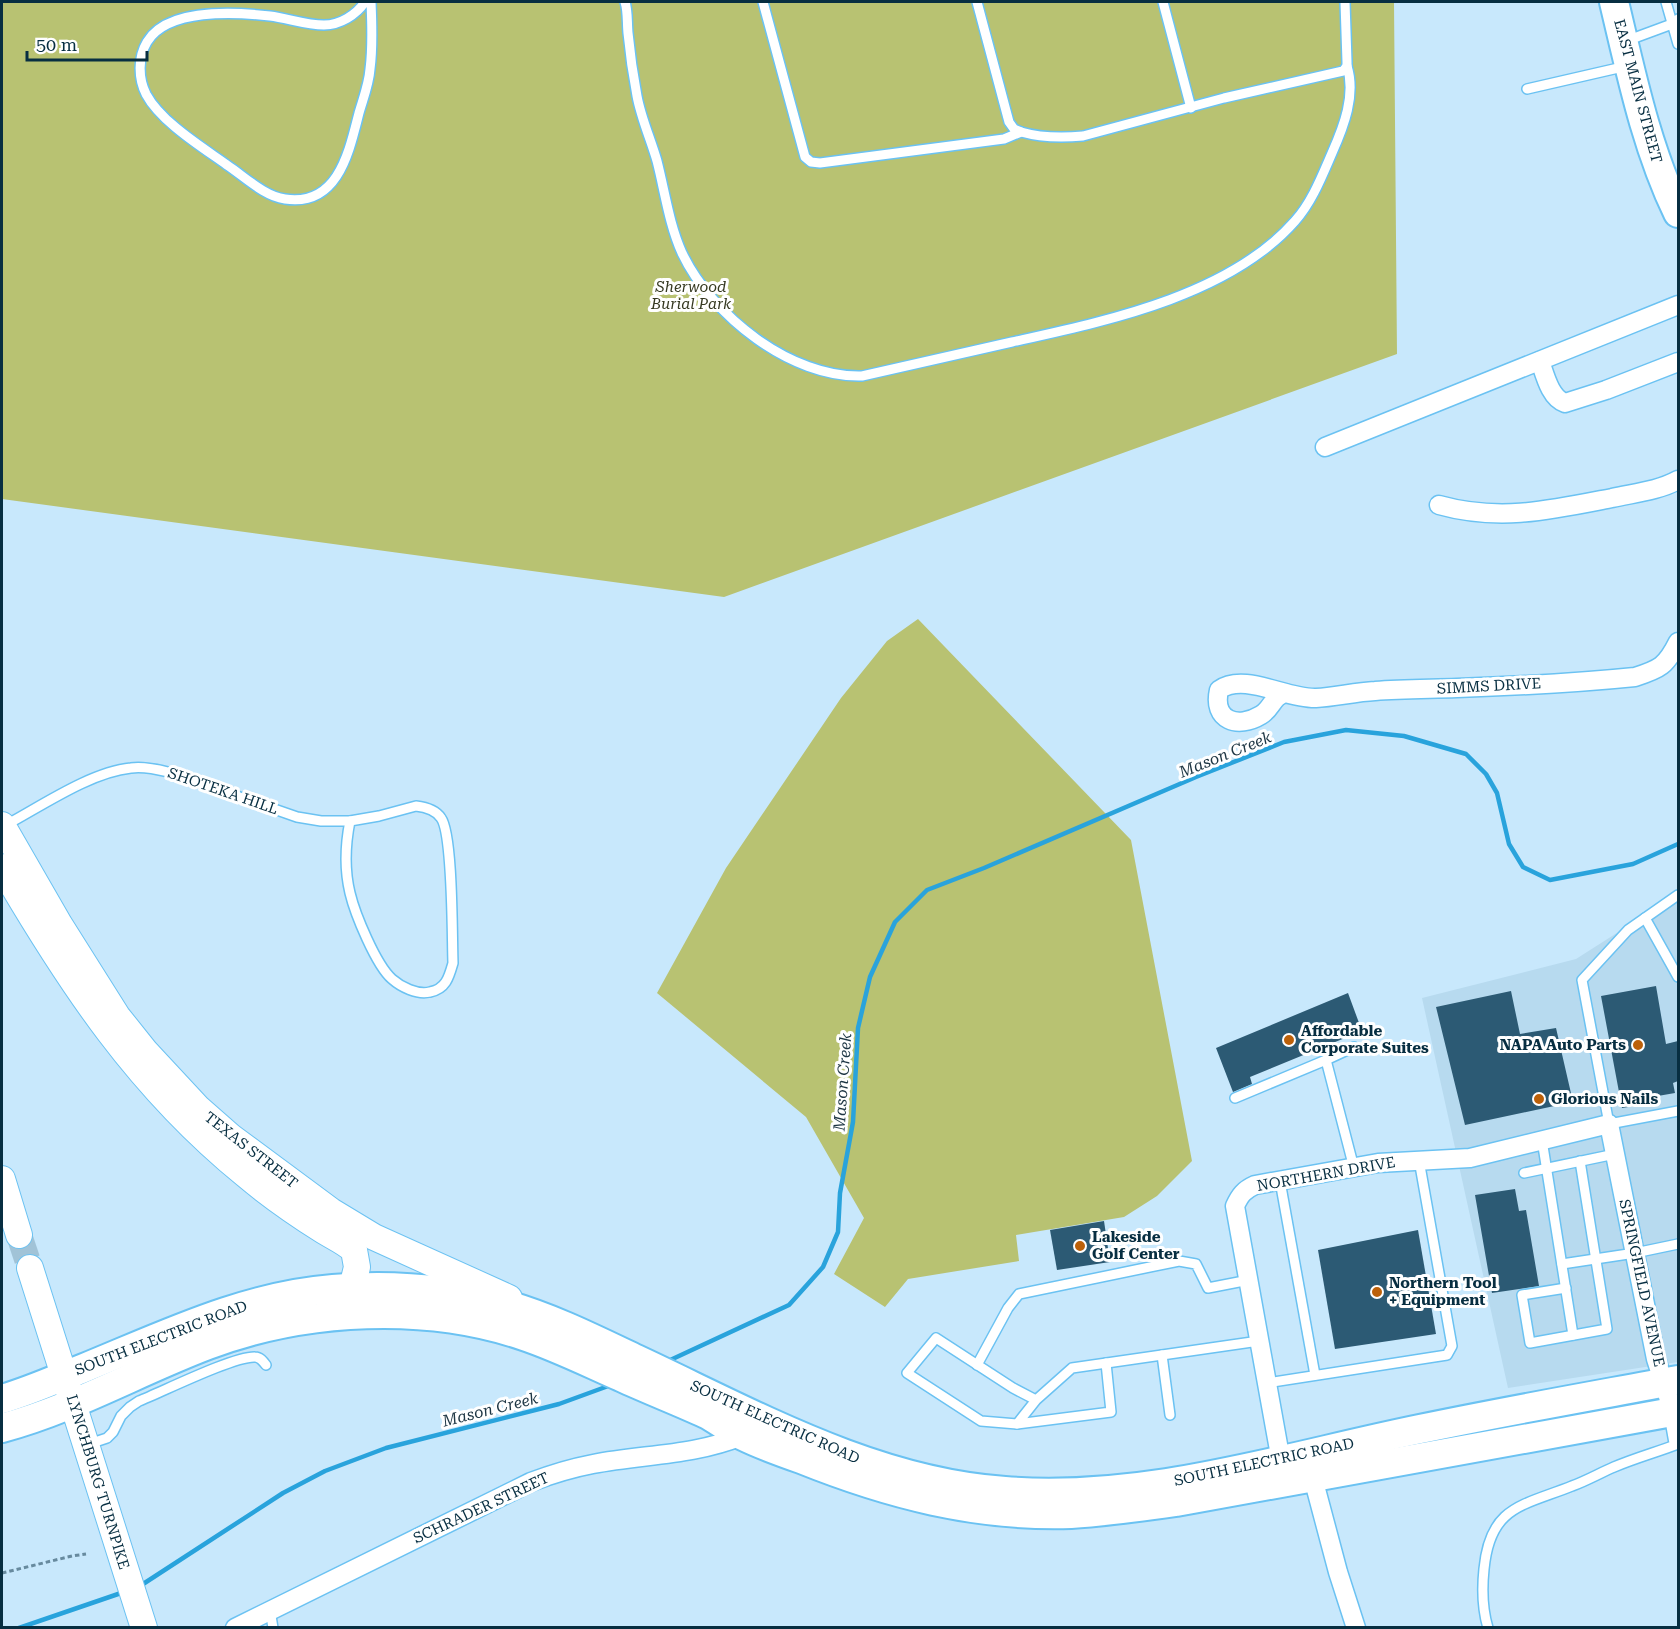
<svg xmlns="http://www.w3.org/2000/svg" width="1680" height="1629" font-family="'Roboto Serif',serif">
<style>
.built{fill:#b7daef}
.green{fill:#b8c272}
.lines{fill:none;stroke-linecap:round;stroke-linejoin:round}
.stream{stroke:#29a3dc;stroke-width:4.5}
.building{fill:#2c5a74}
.secondary-tunnel{stroke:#a1c3d7;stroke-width:26;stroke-dasharray:26 13;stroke-linecap:butt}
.lane-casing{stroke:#6bc2f2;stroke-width:12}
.street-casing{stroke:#6bc2f2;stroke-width:21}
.secondary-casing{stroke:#6bc2f2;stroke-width:28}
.primary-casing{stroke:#6bc2f2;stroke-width:32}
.path{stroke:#678a9e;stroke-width:3;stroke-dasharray:4.5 3;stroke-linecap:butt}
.lane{stroke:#fff;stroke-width:9}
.street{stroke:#fff;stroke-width:18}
.secondary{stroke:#fff;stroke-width:26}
.primary{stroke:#fff;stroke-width:28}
.poi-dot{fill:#bc6009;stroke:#fff;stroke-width:2}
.labels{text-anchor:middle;stroke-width:6;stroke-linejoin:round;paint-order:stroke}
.street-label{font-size:15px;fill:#072e41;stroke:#fff}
.park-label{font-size:15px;font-style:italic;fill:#353820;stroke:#fff}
.poi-label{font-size:15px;font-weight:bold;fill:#072e41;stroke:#fff;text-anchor:start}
.water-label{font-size:16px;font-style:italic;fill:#1e3644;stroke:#fff}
</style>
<rect width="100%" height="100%" fill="#c8e8fc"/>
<polygon class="built" points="1678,894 1678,1362 1508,1388 1422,998 1576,959"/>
<g class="green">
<polygon points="2,2 1398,2 1394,3 1397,354 724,597 2,499"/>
<polygon points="918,619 1131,840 1192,1161 1157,1196 1124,1217 1016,1235 1019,1261 908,1279 885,1307 834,1274 864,1218 806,1117 657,993 726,868 841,698 887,641"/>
</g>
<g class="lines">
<g class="stream">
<polyline points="666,1362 789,1305 823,1267 838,1232 840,1193 853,1122 858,1028 870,977 895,922 927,890 984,868 1196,777 1284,742 1346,730 1404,736 1466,754 1486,774 1497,793 1509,844 1523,867 1550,880 1633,864 1678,844"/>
<polyline points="140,1586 283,1493 325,1471 386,1448 559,1404 611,1385"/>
<polyline points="19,1628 124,1592"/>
</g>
</g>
<g class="building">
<polygon points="1656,986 1666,1044 1678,1041 1678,1081 1673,1083 1675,1093 1652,1097 1653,1103 1622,1108 1601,996"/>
<polygon points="1511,991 1520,1034 1556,1028 1573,1102 1465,1125 1436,1007"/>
<polygon points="1348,993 1362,1031 1250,1077 1252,1084 1233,1092 1216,1048"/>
<polygon points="1515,1189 1519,1211 1526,1210 1539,1286 1492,1293 1475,1195"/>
<polygon points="1104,1221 1110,1262 1057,1270 1050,1230"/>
<polygon points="1418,1230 1436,1334 1335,1349 1318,1250"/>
</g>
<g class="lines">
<polyline class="secondary-tunnel" points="19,1235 30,1268"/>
<defs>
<g id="lane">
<path d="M365 2C356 15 340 25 324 25 306 25 287 18 270 16 235 12 167 8 147 42 138 57 138 78 146 94 161 122 202 147 227 165 245 177 264 196 285 199 338 207 349 152 359 113 363 99 369 84 370 69 373 47 372 24 371 2"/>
<path d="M625 2C628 11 627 23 628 33 630 54 633 75 637 96 641 118 651 140 657 161 665 192 669 224 682 253 712 316 791 378 862 376 912 365 962 353 1012 342 1106 321 1229 296 1295 221 1312 202 1322 176 1332 153 1344 126 1356 95 1347 66"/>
<path d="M763 2 805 157 811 162 820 163 1004 139 1021 132C1042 138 1061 138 1083 136L1224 98 1343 71 1347 66V62L1345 2"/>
<polyline points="977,2 1009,122 1014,129 1021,132"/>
<polyline points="1163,2 1191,108"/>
<polyline points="1666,2 1678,44"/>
<polyline points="1626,41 1672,24 1678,19"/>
<polyline points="1527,89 1627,66"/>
<path d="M416 806C425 807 435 809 441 818 453 834 452 937 453 963 449 977 446 989 430 992 417 995 401 987 392 979 376 965 355 914 350 893 344 868 345 846 350 821L379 816Z"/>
<path d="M4 826C40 807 90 772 131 768 143 766 156 769 168 772L297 817 321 821H350"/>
<polyline points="1678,895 1628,930 1582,980 1609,1124 1678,1111"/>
<polyline points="1645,918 1678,977"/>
<polyline points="1326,1060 1354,1047"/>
<polyline points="1235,1098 1326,1060 1354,1168"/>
<polyline points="1542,1140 1573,1335"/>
<polyline points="1524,1173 1615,1154"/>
<polyline points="1280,1181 1315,1375"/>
<polyline points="1562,1264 1635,1253 1678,1244"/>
<polyline points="1566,1288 1522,1295 1530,1343 1607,1329 1580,1161"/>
<polyline points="1162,1355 1170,1415"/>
<polyline points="977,1365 1008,1308 1019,1294 1179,1261 1196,1264 1208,1288 1249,1280"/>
<polyline points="1267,1383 1447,1355 1452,1346 1419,1160"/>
<polyline points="1036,1400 1017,1424 981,1421 907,1373 936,1338 1013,1388 1036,1400 1072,1368 1259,1341"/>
<polyline points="1017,1424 1111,1412 1106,1363"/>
<path d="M89 1444 107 1438 113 1432 121 1416 130 1407 139 1401C162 1392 234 1356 255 1357 260 1357 263 1361 266 1365"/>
<polyline points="270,1610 273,1628"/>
<path d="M1488 1628C1482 1608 1482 1588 1484 1569 1490 1506 1522 1506 1572 1486 1586 1481 1600 1473 1614 1467 1635 1458 1657 1452 1678 1444"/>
</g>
<g id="street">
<path d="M1540 361C1545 375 1550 398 1565 403L1606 390 1678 362"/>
<polyline points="1325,447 1678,305"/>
<path d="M1439 505C1500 522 1551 510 1612 498 1634 493 1658 491 1678 480"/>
<path d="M1286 693C1272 696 1272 709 1261 715 1238 729 1212 721 1219 690 1244 672 1286 699 1316 698 1335 697 1355 692 1375 691 1402 689 1430 689 1457 688 1516 686 1576 683 1635 677 1660 669 1666 666 1678 642"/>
<path d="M1281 1461 1235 1206C1240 1195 1244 1190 1255 1185L1378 1163 1470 1158 1609 1124 1656 1359 1673 1412 1678 1440"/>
<polyline points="1313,1478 1338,1572 1356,1628"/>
<path d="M235 1628 531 1482C552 1474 572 1468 593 1464 645 1454 692 1456 742 1436"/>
</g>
<g id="secondary">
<polyline points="2,825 59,924 117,1016 145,1051 198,1108 231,1137 331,1211 374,1237 509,1298"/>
<path d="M2 867C71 985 139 1088 246 1175 271 1196 297 1214 324 1231 334 1237 345 1242 354 1250L357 1267 352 1288"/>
<polyline points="2,1179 19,1235"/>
<polyline points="30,1268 144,1628"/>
</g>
<g id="primary">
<path d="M1614 2C1631 73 1646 147 1678 213"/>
<path d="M2 1399C30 1391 56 1379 84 1368 165 1335 244 1296 333 1289 391 1284 451 1289 507 1305 552 1318 594 1339 636 1359 754 1414 873 1482 1005 1491 1147 1502 1283 1457 1420 1429 1506 1411 1592 1396 1678 1380"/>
<path d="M2 1428C73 1409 139 1371 208 1345 264 1324 324 1314 384 1314 430 1314 480 1321 524 1336 557 1347 589 1363 621 1377 649 1390 678 1401 706 1414 719 1421 730 1430 743 1436 761 1445 781 1452 801 1459 888 1494 976 1517 1071 1514 1106 1512 1141 1507 1176 1502L1678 1411"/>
</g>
</defs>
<use href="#lane" class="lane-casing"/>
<use href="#street" class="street-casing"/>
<use href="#secondary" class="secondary-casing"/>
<use href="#primary" class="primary-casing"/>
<polyline class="path" points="2,1573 72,1556 86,1554"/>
<use href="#lane" class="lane"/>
<use href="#street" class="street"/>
<use href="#secondary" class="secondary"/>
<use href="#primary" class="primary"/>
</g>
<g class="poi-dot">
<circle cx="1289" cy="1040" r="6"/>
<circle cx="1638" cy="1045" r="6"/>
<circle cx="1539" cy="1099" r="6"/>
<circle cx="1080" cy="1246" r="6"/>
<circle cx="1377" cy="1292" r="6"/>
</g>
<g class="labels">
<g class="street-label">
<text transform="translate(1638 91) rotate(75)" y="5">EAST MAIN STREET</text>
<text transform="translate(1489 686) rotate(-3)" y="5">SIMMS DRIVE</text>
<text transform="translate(223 791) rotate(19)" y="5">SHOTEKA HILL</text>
<text transform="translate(251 1150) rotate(38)" y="5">TEXAS STREET</text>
<text transform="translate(1326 1174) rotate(-10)" y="5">NORTHERN DRIVE</text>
<text transform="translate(1642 1283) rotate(78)" y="5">SPRINGFIELD AVENUE</text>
<text transform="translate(161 1338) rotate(-21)" y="5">SOUTH ELECTRIC ROAD</text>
<text transform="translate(775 1422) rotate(24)" y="5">SOUTH ELECTRIC ROAD</text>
<text transform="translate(1264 1462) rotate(-12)" y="5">SOUTH ELECTRIC ROAD</text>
<text transform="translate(98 1482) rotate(73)" y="5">LYNCHBURG TURNPIKE</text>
<text transform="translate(481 1508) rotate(-25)" y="5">SCHRADER STREET</text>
</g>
<g class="park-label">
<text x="691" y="292">Sherwood<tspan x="691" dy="17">Burial Park</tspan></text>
</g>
<g class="poi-label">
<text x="1301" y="1036">Affordable<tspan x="1301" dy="17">Corporate Suites</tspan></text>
<text x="1626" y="1050" text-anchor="end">NAPA Auto Parts</text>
<text x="1551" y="1104">Glorious Nails</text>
<text x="1092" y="1242">Lakeside<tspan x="1092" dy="17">Golf Center</tspan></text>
<text x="1389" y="1288">Northern Tool<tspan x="1389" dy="17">+ Equipment</tspan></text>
</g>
<g class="water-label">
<text transform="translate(1225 754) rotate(-22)" y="6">Mason Creek</text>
<text transform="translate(842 1082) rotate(-86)" y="6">Mason Creek</text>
<text transform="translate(490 1409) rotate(-14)" y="6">Mason Creek</text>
</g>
</g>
<rect width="1680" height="1629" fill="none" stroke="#072e41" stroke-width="6"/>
<path d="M27 51v9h120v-9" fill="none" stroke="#072e41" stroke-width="3"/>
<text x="36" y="51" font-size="18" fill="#072e41" stroke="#ffffff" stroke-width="4.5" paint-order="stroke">50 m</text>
</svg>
